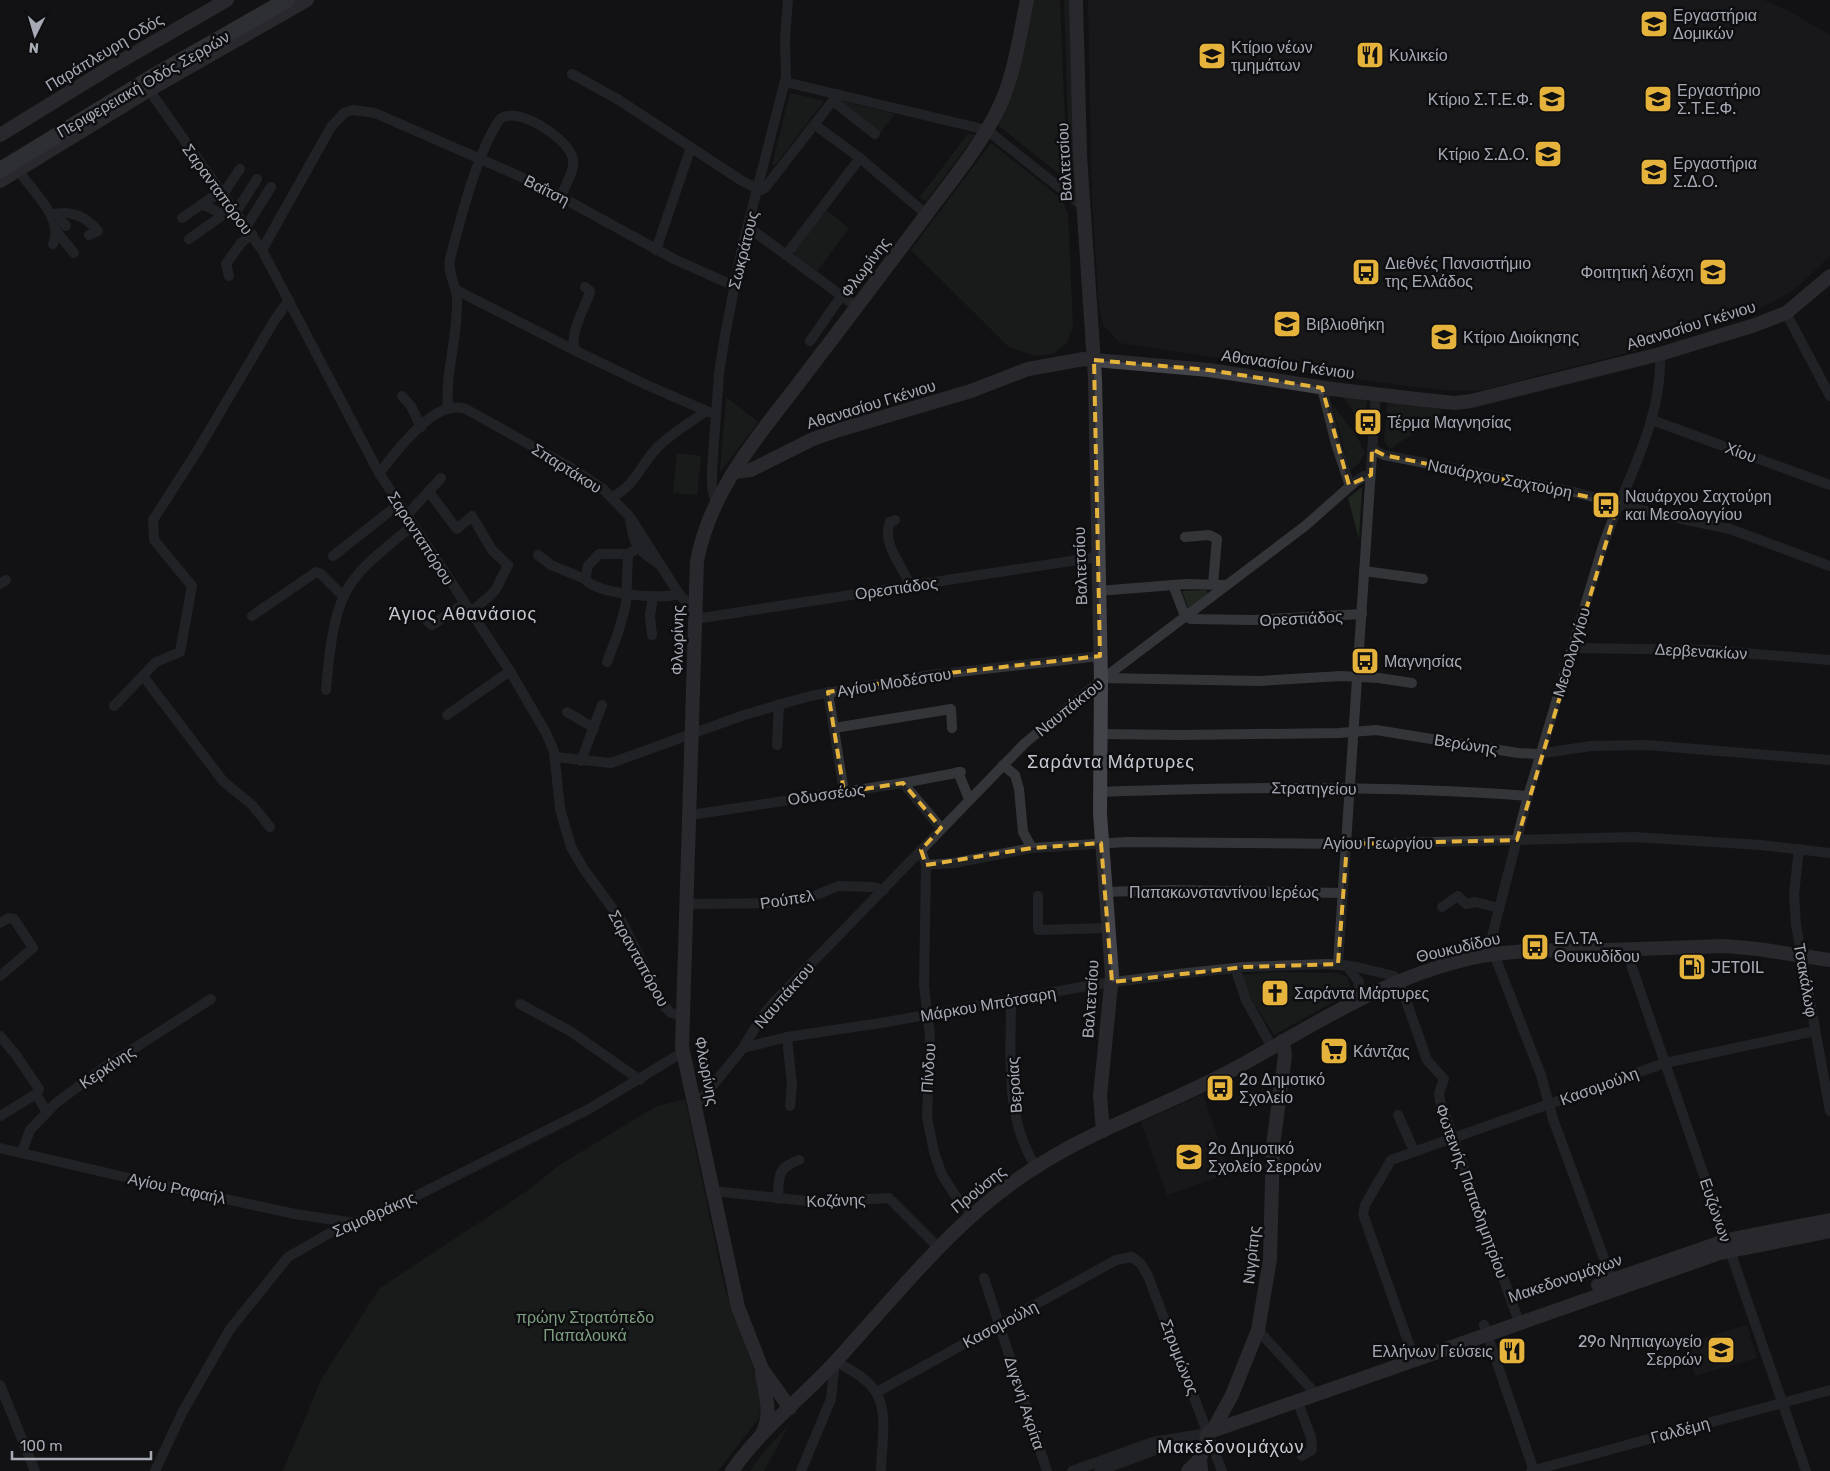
<svg xmlns="http://www.w3.org/2000/svg" width="1830" height="1471" font-family="Rubik,sans-serif">
<style>
.built{fill:#1f1f22}
.green{fill:#202721}
.lines{fill:none;stroke-linecap:round;stroke-linejoin:round}
.street{stroke:#343539;stroke-width:10}
.secondary{stroke:#434449;stroke-width:14}
.primary{stroke:#515258;stroke-width:16}
.marked{fill:none;stroke:#e5b23b;stroke-width:4;stroke-dasharray:10 6;stroke-linejoin:round}
.labels{text-anchor:middle;stroke-width:5;stroke-linejoin:round;paint-order:stroke}
.poi-label{font-size:16px;fill:#a6aab4;stroke:#0e0e10;text-anchor:start}
.street-label{font-size:16px;fill:#a6aab4;stroke:#0e0e10}
.park-label{font-size:16px;fill:#7e9e81;stroke:#0e0e10}
.neighbourhood-label{font-size:18px;letter-spacing:1px;fill:#c6c9d1;stroke:#0e0e10}
</style>
<rect width="100%" height="100%" fill="#131315"/>
<g class="built">
<polygon points="1088,0 1764,0 1789,11 1830,35 1830,256 1801,284 1789,293 1758,310 1732,320 1650,347 1483,390 1442,390 1398,385 1120,343 1103,325 1099,308 1092,203"/>
<polygon points="1203,1094 1230,1173 1167,1195 1141,1122"/>
<polygon points="1747,1325 1757,1358 1695,1376 1686,1343"/>
</g>
<g class="green">
<polygon points="1031,0 1060,0 1067,174 1063,177 998,125 1011,95"/>
<polygon points="1064,0 1071,0 1078,195 1063,181 1070,175"/>
<polygon points="790,93 824,101 775,165 772,165"/>
<polygon points="838,100 895,114 879,134"/>
<polygon points="968,134 975,135 926,201 920,197"/>
<polygon points="991,143 1062,199 1068,214 1073,327 1067,342 1054,354 1035,356 1009,347 911,250"/>
<polygon points="826,210 849,228 817,271 795,255 795,250"/>
<polygon points="1343,396 1367,399 1364,429"/>
<polygon points="726,397 758,422 720,472"/>
<polygon points="1388,402 1441,409 1440,415 1390,449 1384,441"/>
<polygon points="1332,404 1356,435 1365,453 1359,463 1350,471"/>
<polygon points="677,453 701,456 697,495 673,493"/>
<polygon points="1362,487 1359,539 1348,498"/>
<polygon points="1206,590 1208,593 1188,608 1182,591"/>
<path d="M1273 972 1337 973 1347 977 1351 989 1348 994 1274 1035C1262 1015 1249 997 1239 975Z"/>
<polygon points="685,1099 725,1289 755,1373 761,1399 759,1418 718,1471 283,1471 321,1380 379,1289 530,1189 558,1166 655,1107"/>
<polygon points="789,1425 764,1471 750,1471 763,1453"/>
</g>
<g class="lines">
<g class="street">
<polyline points="572,74 619,100 742,181 761,190 765,188 838,94"/>
<polyline points="785,82 987,130 1084,207"/>
<polyline points="149,90 262,250 379,473 510,671 546,733 554,751 560,809 571,847 583,868 621,920 664,1006 671,1013 682,1016"/>
<polyline points="833,101 875,134"/>
<polyline points="815,125 860,158 926,214"/>
<path d="M18 170C31 190 65 219 53 244"/>
<polyline points="202,204 222,214"/>
<polyline points="236,212 257,179"/>
<polyline points="55,214 66,226"/>
<path d="M52 215C70 209 87 217 98 231L89 235"/>
<polyline points="182,218 211,198 223,194 240,169"/>
<polyline points="246,227 271,187"/>
<polyline points="748,227 857,307"/>
<polyline points="56,231 74,253"/>
<polyline points="189,239 233,208"/>
<polyline points="262,250 331,127 344,113 353,110 375,113 519,176 561,197 674,259 734,286"/>
<polyline points="656,250 691,147"/>
<polyline points="786,255 860,158"/>
<polyline points="229,276 226,264 241,243 252,234"/>
<path d="M585 287 590 291C586 308 567 334 576 351L649 386 716 415"/>
<polyline points="456,290 576,351"/>
<polyline points="1786,313 1830,396"/>
<polyline points="810,341 842,295"/>
<polyline points="1322,388 1336,444 1350,486"/>
<polyline points="402,396 411,406 421,427"/>
<path d="M448 409C445 372 458 337 457 300 457 285 447 274 450 259 460 221 478 148 501 118 520 107 565 137 572 156 577 169 565 184 561 197"/>
<polyline points="1652,420 1830,485"/>
<polyline points="1372,449 1384,455 1574,492 1658,514 1730,529 1830,566"/>
<path d="M379 473C397 452 433 398 466 409L568 466 603 489 630 517 679 594 695 611"/>
<polyline points="429,492 457,529 472,516 492,550 508,565 495,591 470,613"/>
<path d="M612 497C635 486 640 466 656 449 670 434 690 423 706 411"/>
<polyline points="716,503 712,487 712,470 719,374 725,335 742,248 786,77 785,40 788,0"/>
<polyline points="406,516 441,478"/>
<path d="M630 518C633 544 637 550 659 564"/>
<path d="M895 520 890 522C881 545 903 565 910 586"/>
<polyline points="1185,537 1209,535 1217,539 1213,584"/>
<path d="M638 548 628 554H599L588 566 585 579C596 594 662 600 679 594"/>
<polyline points="538,555 551,565 585,579"/>
<polyline points="333,556 399,504"/>
<polyline points="1364,571 1423,579"/>
<polyline points="0,584 6,580"/>
<polyline points="1173,585 1185,616 1191,619 1253,620 1362,614"/>
<polyline points="1098,591 1186,584 1225,585"/>
<polyline points="421,615 432,625 464,604"/>
<polyline points="252,616 316,572 321,574 344,597"/>
<polyline points="695,619 1097,557"/>
<polyline points="652,635 650,616 653,596"/>
<polyline points="1573,648 1708,650 1830,660"/>
<polyline points="607,662 618,633 626,604 628,554"/>
<polyline points="143,676 223,781 252,805 270,827"/>
<polyline points="1104,678 1259,681 1341,676 1379,678 1412,683"/>
<path d="M326 690C329 658 332 612 350 585 366 561 391 544 412 526"/>
<polyline points="828,692 844,792"/>
<polyline points="114,706 156,662 180,652 192,586 154,540 153,520 196,453 274,321 289,300"/>
<polyline points="567,712 594,728"/>
<polyline points="447,715 510,671"/>
<polyline points="834,728 951,709 952,728"/>
<polyline points="1100,734 1182,735 1339,733 1376,730 1518,753 1537,754 1591,746 1647,745 1830,760"/>
<polyline points="777,745 779,704"/>
<polyline points="555,757 611,763 744,715 810,696 931,675 1100,656"/>
<polyline points="581,761 602,705"/>
<polyline points="1003,765 1015,775 1019,789 1023,832 1032,848"/>
<polyline points="958,772 969,799"/>
<polyline points="903,783 941,828"/>
<path d="M1100 792C1243 787 1385 785 1528 796"/>
<polyline points="691,815 903,783 961,772"/>
<polyline points="1799,849 1794,894 1796,925 1830,1111"/>
<polyline points="921,850 926,865 924,986 930,1035 927,1117 934,1152 942,1175 955,1195 972,1214"/>
<polyline points="926,865 954,863 1032,848 1127,842 1350,844 1634,837 1761,845 1830,853"/>
<polyline points="1104,892 1171,890 1343,893"/>
<polyline points="1038,896 1038,930 1108,928"/>
<polyline points="687,904 776,903 812,897 838,886 873,887 884,890"/>
<polyline points="1442,907 1458,896 1466,904 1475,902 1499,908"/>
<polyline points="0,923 9,918 14,919 33,948 0,976"/>
<polyline points="1626,950 1806,1471"/>
<polyline points="1338,964 1376,394"/>
<polyline points="1346,965 1359,982 1358,999"/>
<polyline points="1235,968 1246,1000 1272,1047"/>
<path d="M1011 999C1011 1056 1004 1117 1036 1167"/>
<polyline points="520,1004 570,1031 640,1080"/>
<polyline points="0,1036 16,1055 39,1089 36,1094 46,1111"/>
<polyline points="787,1037 792,1085 790,1106"/>
<polyline points="743,1048 787,1037 881,1023 1098,984 1187,973 1244,967 1328,964 1357,967 1394,976 1403,992 1427,1060 1444,1079 1439,1093 1440,1101 1519,1322"/>
<polyline points="695,1107 743,1048 762,1016 773,1003 1025,743 1104,678 1305,526 1356,481 1364,476 1370,478"/>
<polyline points="1398,1115 1414,1151"/>
<polyline points="0,1116 36,1094"/>
<polyline points="0,1148 129,1178 295,1214 355,1223"/>
<polyline points="22,1152 30,1130 56,1103 102,1069 211,999"/>
<polyline points="713,1191 816,1202 889,1198 939,1248"/>
<path d="M778 1199C779 1178 776 1168 799 1160"/>
<polyline points="984,1278 1047,1471"/>
<path d="M1612 1280 1553 1119 1541 1075 1494 954 1491 940 1528 796 1602 549C1623 485 1663 423 1660 354"/>
<polyline points="1484,1325 1534,1471"/>
<polyline points="1258,1330 1316,1394"/>
<polyline points="1414,1358 1363,1214 1365,1205 1391,1160 1665,1063 1815,1031"/>
<polyline points="0,1385 35,1471"/>
<polyline points="877,1392 1116,1260 1132,1257 1141,1264 1148,1276 1222,1471"/>
<polyline points="1297,1400 1311,1437 1312,1450 1302,1456"/>
<polyline points="155,1471 182,1413 230,1329 288,1257 328,1234 412,1198 589,1109 683,1052"/>
<path d="M801 1471 831 1399 835 1361C848 1369 864 1376 873 1388 890 1408 881 1447 881 1471"/>
<polyline points="1072,1471 1153,1442 1208,1433"/>
<polyline points="1099,1471 1188,1438"/>
<polyline points="1531,1471 1830,1390"/>
</g>
<g class="secondary">
<polyline points="1076,0 1080,155 1095,378 1101,681 1100,814 1112,975 1100,1096 1103,1131"/>
<polyline points="0,135 109,68 227,0"/>
<polyline points="0,181 149,90 307,0"/>
<polyline points="734,472 751,470 813,439 839,430 971,391 1028,369 1084,359 1209,370 1332,389 1425,400 1455,403 1471,401 1660,354 1755,325 1786,313 1830,276"/>
<polyline points="1598,1285 1727,1240 1830,1220"/>
<path d="M790 1408 762 1369 738 1307 682 1047 697 561C710 493 753 442 795 388 838 332 880 276 923 219 950 182 982 145 1001 103 1015 71 1020 34 1027 0"/>
<polyline points="1212,1431 1720,1253 1830,1231"/>
<path d="M762 1434C772 1415 766 1394 762 1374"/>
<path d="M732 1471C761 1429 803 1397 837 1360 902 1289 961 1211 1044 1162 1104 1125 1172 1103 1234 1069 1313 1026 1377 981 1467 959 1513 948 1560 951 1607 950 1646 949 1686 947 1725 946L1758 949 1830 960"/>
<polyline points="1188,1471 1200,1459"/>
<polyline points="1201,1471 1200,1459 1208,1433 1214,1428 1232,1395 1258,1330 1270,1259 1273,1145 1285,1056 1283,1041"/>
</g>
<polyline class="primary" points="0,170 149,79 287,0"/>
</g>
<path d="M0 0H1830V1471H0ZM1094 360 1209 370 1322 388 1349 485 1371 475 1372 449 1384 455 1618 503 1517 840 1347 844 1338 964 1244 967 1112 982 1101 843 1032 848 926 865 921 850 941 828 903 783 844 792 828 692 931 675 1100 656Z" fill="#131315" fill-opacity=".55" fill-rule="evenodd"/>
<path class="marked" d="M1094 360 1209 370 1322 388 1349 485 1371 475 1372 449 1384 455 1618 503 1517 840 1347 844 1338 964 1244 967 1112 982 1101 843 1032 848 926 865 921 850 941 828 903 783 844 792 828 692 931 675 1100 656Z"/>
<defs>
<symbol id="university-square" viewBox="-11 -11 22 22"><rect x="-9" y="-9" width="18" height="18" rx="4" fill="#e5b23b" stroke="#0e0e10"/><path d="M0-5L7-2L0 1L-7-2ZM-4 1L0 2.5L4 1V4Q0 6-4 4Z" fill="#111"/></symbol>
<symbol id="restaurant-square" viewBox="-11 -11 22 22"><rect x="-9" y="-9" width="18" height="18" rx="4" fill="#e5b23b" stroke="#0e0e10"/><path d="M-5-6h1v4h1v-4h1v4h1v-4h1v5L-1.5 .5V6h-2V.5L-5-1ZM5-6V6H3V1.5H1.5Q1.5-4 5-6Z" fill="#111"/></symbol>
<symbol id="bus-square" viewBox="-11 -11 22 22"><rect x="-9" y="-9" width="18" height="18" rx="4" fill="#e5b23b" stroke="#0e0e10"/><path d="M-5-6H5V4H4V6H2V4H-2V6H-4V4H-5ZM-3.5-4V0h7V-4ZM-3.5 1.2v1.5H-2V1.2ZM2 1.2v1.5H3.5V1.2Z" fill="#111"/></symbol>
<symbol id="school-square" viewBox="-11 -11 22 22"><rect x="-9" y="-9" width="18" height="18" rx="4" fill="#e5b23b" stroke="#0e0e10"/><path d="M0-5L7-2L0 1L-7-2ZM-4 1L0 2.5L4 1V4Q0 6-4 4Z" fill="#111"/></symbol>
<symbol id="fuel-square" viewBox="-11 -11 22 22"><rect x="-9" y="-9" width="18" height="18" rx="4" fill="#e5b23b" stroke="#0e0e10"/><path d="M-5.5-6h7V0h2V4h1.3V-2.5L3-4.5l.8-.8L6-3V5H2.5V1h-1V6h-7ZM-4.2-4.7v3.2H.2V-4.7Z" fill="#111"/></symbol>
<symbol id="church-square" viewBox="-11 -11 22 22"><rect x="-9" y="-9" width="18" height="18" rx="4" fill="#e5b23b" stroke="#0e0e10"/><path d="M-1.2-6h2.4v3.5h3.3v2.4h-3.3V6h-2.4V-.1h-3.3v-2.4h3.3Z" fill="#111"/></symbol>
<symbol id="supermarket-square" viewBox="-11 -11 22 22"><rect x="-9" y="-9" width="18" height="18" rx="4" fill="#e5b23b" stroke="#0e0e10"/><path d="M-6-5.5h2.5l.6 2H6L4.5 2H-2.5L-4.4-4H-6ZM-1.5 3.2a1.3 1.3 0 1 0 .1 0ZM3 3.2a1.3 1.3 0 1 0 .1 0Z" fill="#111"/></symbol>
</defs>
<g fill-rule="evenodd">
<use href="#university-square" x="1638" y="8" width="32" height="32"/>
<use href="#restaurant-square" x="1354" y="39" width="32" height="32"/>
<use href="#university-square" x="1196" y="40" width="32" height="32"/>
<use href="#university-square" x="1536" y="83" width="32" height="32"/>
<use href="#university-square" x="1642" y="83" width="32" height="32"/>
<use href="#university-square" x="1532" y="138" width="32" height="32"/>
<use href="#university-square" x="1638" y="156" width="32" height="32"/>
<use href="#bus-square" x="1350" y="256" width="32" height="32"/>
<use href="#school-square" x="1697" y="256" width="32" height="32"/>
<use href="#university-square" x="1271" y="308" width="32" height="32"/>
<use href="#university-square" x="1428" y="321" width="32" height="32"/>
<use href="#bus-square" x="1352" y="406" width="32" height="32"/>
<use href="#bus-square" x="1590" y="489" width="32" height="32"/>
<use href="#bus-square" x="1349" y="645" width="32" height="32"/>
<use href="#bus-square" x="1519" y="931" width="32" height="32"/>
<use href="#fuel-square" x="1676" y="951" width="32" height="32"/>
<use href="#church-square" x="1259" y="977" width="32" height="32"/>
<use href="#supermarket-square" x="1318" y="1035" width="32" height="32"/>
<use href="#bus-square" x="1204" y="1072" width="32" height="32"/>
<use href="#school-square" x="1173" y="1141" width="32" height="32"/>
<use href="#school-square" x="1705" y="1334" width="32" height="32"/>
<use href="#restaurant-square" x="1496" y="1335" width="32" height="32"/>
</g>
<g class="labels">
<g class="poi-label">
<text x="1673" y="21">Εργαστήρια<tspan x="1673" dy="18">Δομικών</tspan></text>
<text x="1231" y="53">Κτίριο νέων<tspan x="1231" dy="18">τμημάτων</tspan></text>
<text x="1389" y="61">Κυλικείο</text>
<text x="1677" y="96">Εργαστήριο<tspan x="1677" dy="18">Σ.Τ.Ε.Φ.</tspan></text>
<text x="1533" y="105" text-anchor="end">Κτίριο Σ.Τ.Ε.Φ.</text>
<text x="1529" y="160" text-anchor="end">Κτίριο Σ.Δ.Ο.</text>
<text x="1673" y="169">Εργαστήρια<tspan x="1673" dy="18">Σ.Δ.Ο.</tspan></text>
<text x="1385" y="269">Διεθνές Πανσιστήμιο<tspan x="1385" dy="18">της Ελλάδος</tspan></text>
<text x="1694" y="278" text-anchor="end">Φοιτητική λέσχη</text>
<text x="1306" y="330">Βιβλιοθήκη</text>
<text x="1463" y="343">Κτίριο Διοίκησης</text>
<text x="1387" y="428">Τέρμα Μαγνησίας</text>
<text x="1625" y="502">Ναυάρχου Σαχτούρη<tspan x="1625" dy="18">και Μεσολογγίου</tspan></text>
<text x="1384" y="667">Μαγνησίας</text>
<text x="1554" y="944">ΕΛ.ΤΑ.<tspan x="1554" dy="18">Θουκυδίδου</tspan></text>
<text x="1711" y="973">JETOIL</text>
<text x="1294" y="999">Σαράντα Μάρτυρες</text>
<text x="1353" y="1057">Κάντζας</text>
<text x="1239" y="1085">2ο Δημοτικό<tspan x="1239" dy="18">Σχολείο</tspan></text>
<text x="1208" y="1154">2ο Δημοτικό<tspan x="1208" dy="18">Σχολείο Σερρών</tspan></text>
<text x="1702" y="1347" text-anchor="end">29ο Νηπιαγωγείο<tspan x="1702" dy="18">Σερρών</tspan></text>
<text x="1493" y="1357" text-anchor="end">Ελλήνων Γεύσεις</text>
</g>
<g class="street-label">
<text transform="translate(104 52) rotate(-31)" y="6">Παράπλευρη Οδός</text>
<text transform="translate(143 84) rotate(-30)" y="6">Περιφερειακή Οδός Σερρών</text>
<text transform="translate(1064 162) rotate(-93)" y="6">Βαλτετσίου</text>
<text transform="translate(218 189) rotate(54)" y="6">Σαρανταπόρου</text>
<text transform="translate(547 190) rotate(27)" y="6">Βαΐτση</text>
<text transform="translate(743 250) rotate(-76)" y="6">Σωκράτους</text>
<text transform="translate(865 267) rotate(-53)" y="6">Φλωρίνης</text>
<text transform="translate(1691 325) rotate(-17)" y="6">Αθανασίου Γκένιου</text>
<text transform="translate(1288 364) rotate(8)" y="6">Αθανασίου Γκένιου</text>
<text transform="translate(871 404) rotate(-17)" y="6">Αθανασίου Γκένιου</text>
<text transform="translate(1741 452) rotate(20)" y="6">Χίου</text>
<text transform="translate(567 468) rotate(32)" y="6">Σπαρτάκου</text>
<text transform="translate(1500 478) rotate(11)" y="6">Ναυάρχου Σαχτούρη</text>
<text transform="translate(421 538) rotate(57)" y="6">Σαρανταπόρου</text>
<text transform="translate(1080 566) rotate(-92)" y="6">Βαλτετσίου</text>
<text transform="translate(896 588) rotate(-8)" y="6">Ορεστιάδος</text>
<text transform="translate(1301 618) rotate(-3)" y="6">Ορεστιάδος</text>
<text transform="translate(677 640) rotate(-89)" y="6">Φλωρίνης</text>
<text transform="translate(1701 651) rotate(3)" y="6">Δερβενακίων</text>
<text transform="translate(1571 652) rotate(-73)" y="6">Μεσολογγίου</text>
<text transform="translate(894 682) rotate(-9)" y="6">Αγίου Μοδέστου</text>
<text transform="translate(1069 707) rotate(-39)" y="6">Ναυπάκτου</text>
<text transform="translate(1466 744) rotate(9)" y="6">Βερώνης</text>
<text transform="translate(1314 788) rotate(1)" y="6">Στρατηγείου</text>
<text transform="translate(826 794) rotate(-8)" y="6">Οδυσσέως</text>
<text x="1378" y="849">Αγίου Γεωργίου</text>
<text x="1224" y="898">Παπακωνσταντίνου Ιερέως</text>
<text transform="translate(787 899) rotate(-9)" y="6">Ρούπελ</text>
<text transform="translate(1458 947) rotate(-13)" y="6">Θουκυδίδου</text>
<text transform="translate(639 958) rotate(61)" y="6">Σαρανταπόρου</text>
<text transform="translate(1806 980) rotate(80)" y="6">Τσακάλωφ</text>
<text transform="translate(784 995) rotate(-49)" y="6">Ναυπάκτου</text>
<text transform="translate(1090 999) rotate(-86)" y="6">Βαλτετσίου</text>
<text transform="translate(988 1004) rotate(-10)" y="6">Μάρκου Μπότσαρη</text>
<text transform="translate(107 1067) rotate(-34)" y="6">Κερκίνης</text>
<text transform="translate(928 1068) rotate(-86)" y="6">Πίνδου</text>
<text transform="translate(707 1071) rotate(79)" y="6">Φλωρίνης</text>
<text transform="translate(1014 1085) rotate(-94)" y="6">Βεροίας</text>
<text transform="translate(1599 1086) rotate(-20)" y="6">Κασομούλη</text>
<text transform="translate(177 1188) rotate(12)" y="6">Αγίου Ραφαήλ</text>
<text transform="translate(978 1189) rotate(-39)" y="6">Προύσης</text>
<text transform="translate(1472 1191) rotate(70)" y="6">Φωτεινής Παπαδημητρίου</text>
<text transform="translate(836 1200) rotate(-2)" y="6">Κοζάνης</text>
<text transform="translate(1716 1210) rotate(71)" y="6">Ευζώνων</text>
<text transform="translate(374 1214) rotate(-24)" y="6">Σαμοθράκης</text>
<text transform="translate(1251 1255) rotate(-84)" y="6">Νιγρίτης</text>
<text transform="translate(1565 1278) rotate(-19)" y="6">Μακεδονομάχων</text>
<text transform="translate(1000 1324) rotate(-28)" y="6">Κασομούλη</text>
<text transform="translate(1180 1357) rotate(69)" y="6">Στρυμώνος</text>
<text transform="translate(1025 1403) rotate(72)" y="6">Διγενή Ακρίτα</text>
<text transform="translate(1680 1430) rotate(-15)" y="6">Γαλδέμη</text>
</g>
<g class="park-label">
<text x="585" y="1323">πρώην Στρατόπεδο<tspan x="585" dy="18">Παπαλουκά</tspan></text>
</g>
<g class="neighbourhood-label">
<text x="463" y="620">Άγιος Αθανάσιος</text>
<text x="1111" y="768">Σαράντα Μάρτυρες</text>
<text x="1231" y="1453">Μακεδονομάχων</text>
</g>
</g>
<g transform="translate(35 35) rotate(185)" stroke="#0e0e10" stroke-width="4" paint-order="stroke">
<path d="M0-4L9 19L0 12L-9 19Z" fill="#a6aab4"/>
<text y="-8" font-size="14" font-weight="bold" text-anchor="middle" fill="#a6aab4">N</text>
</g>
<path d="M12 1451v8h139v-8" fill="none" stroke="#a6aab4" stroke-width="2.5"/>
<text x="20" y="1451" font-size="15" fill="#a6aab4" stroke="#0e0e10" stroke-width="4" paint-order="stroke">100 m</text>
</svg>
